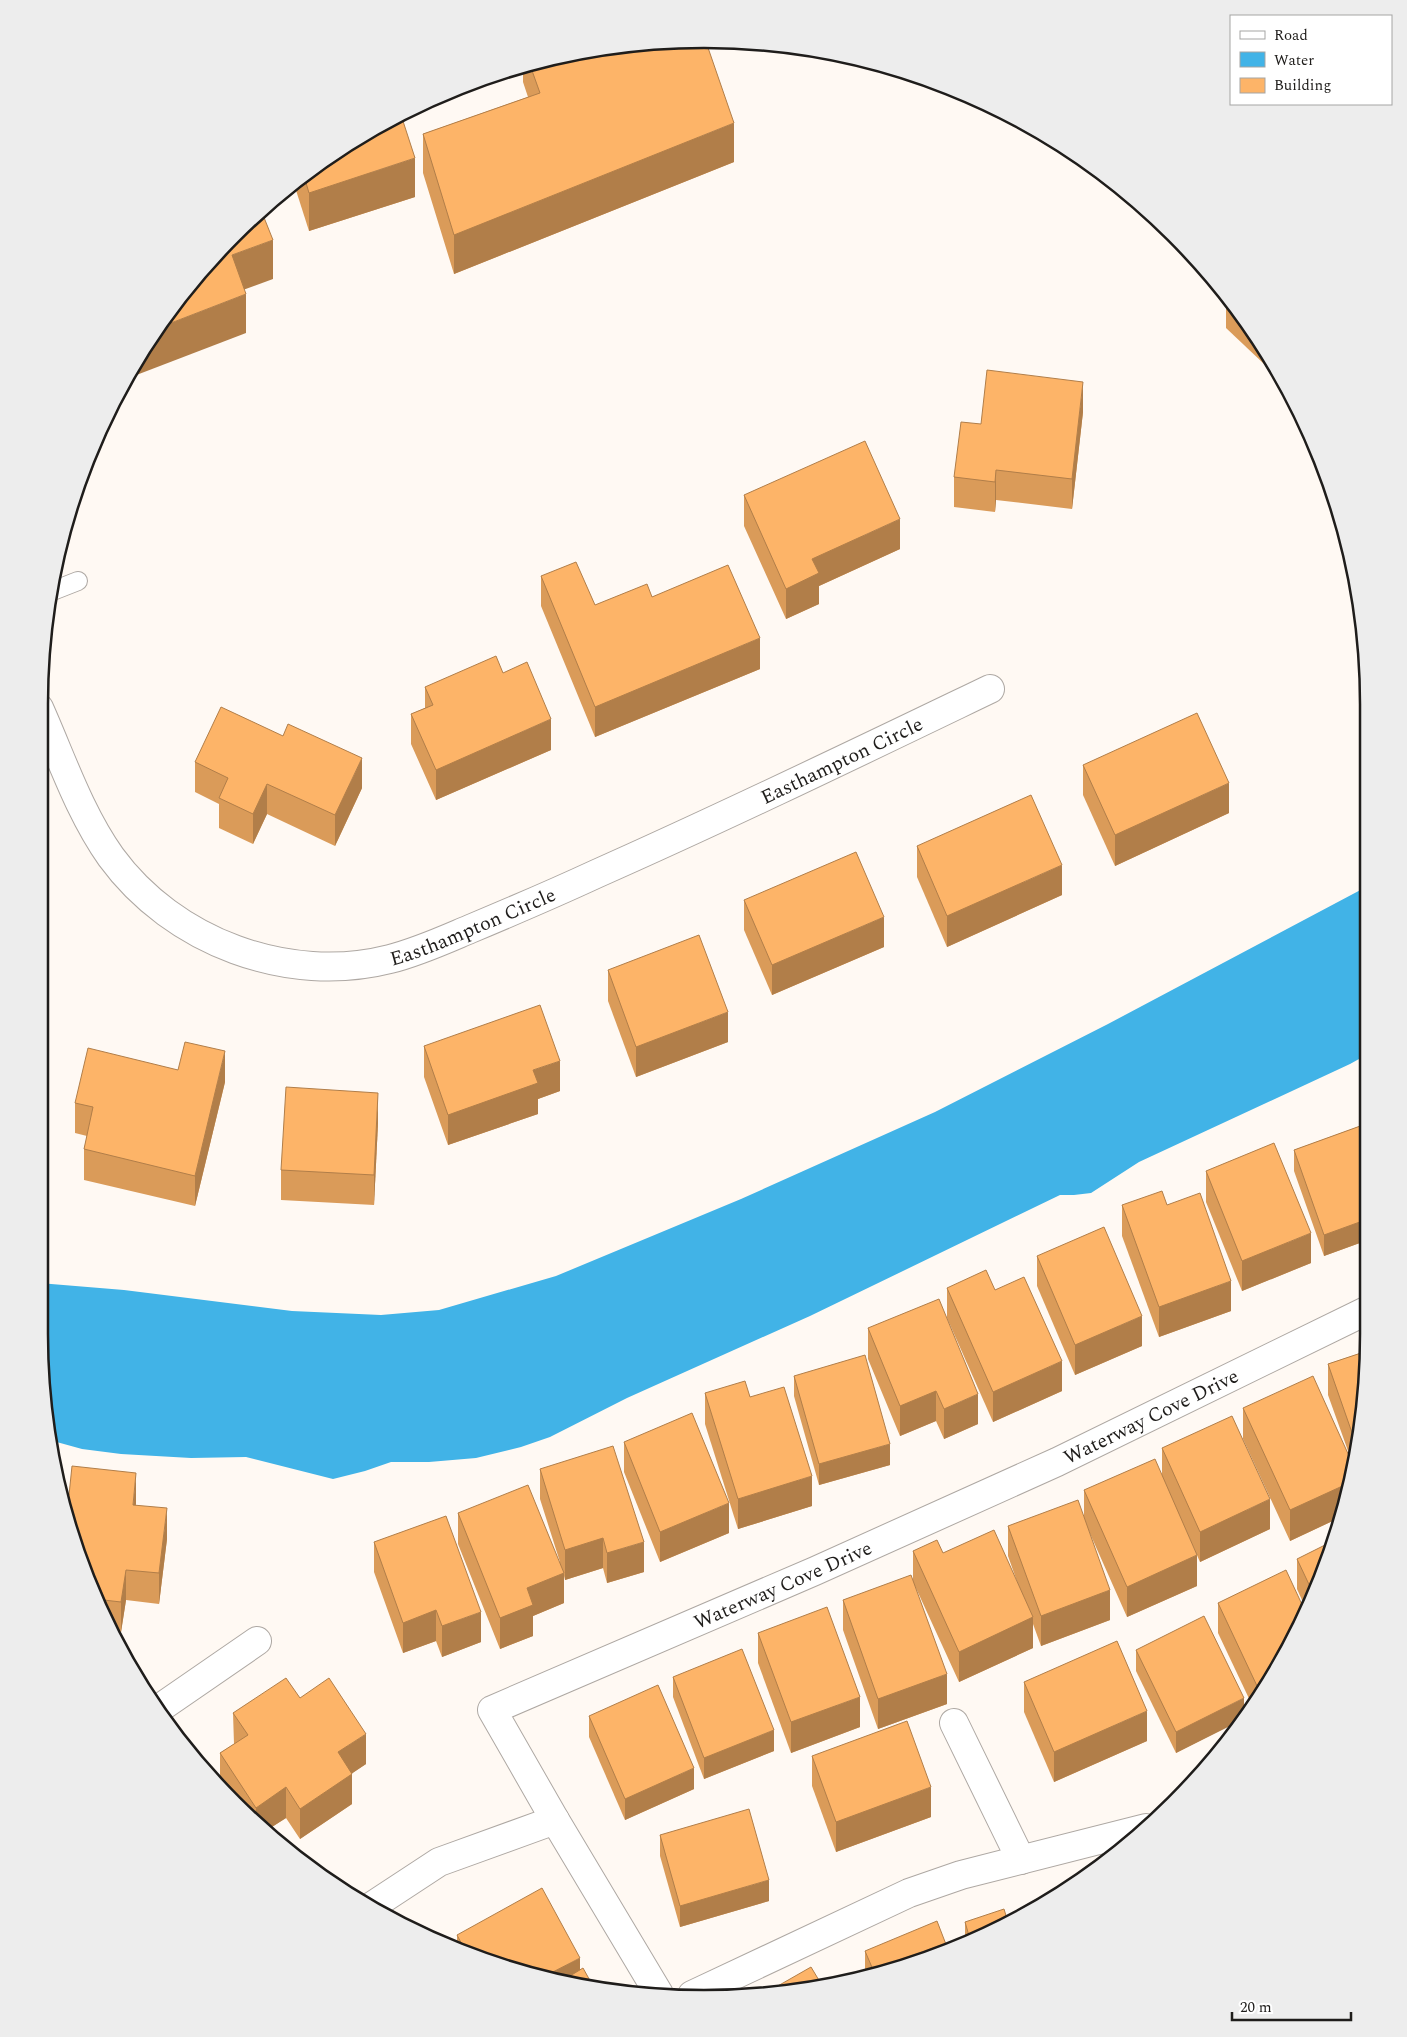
<svg xmlns="http://www.w3.org/2000/svg" width="1407" height="2037" font-family="Spectral,serif">
<style>
.water{fill:#41b3e7}
.lines{fill:none;stroke-linecap:round;stroke-linejoin:round}
.service-casing{stroke:#aea8a3;stroke-width:20}
.minor-casing{stroke:#aea8a3;stroke-width:30}
.service{stroke:#fff;stroke-width:18}
.minor{stroke:#fff;stroke-width:28}
.wall{fill:#da9b59}
.shaded-wall{fill:#b17e49}
.building{fill:#fdb468;stroke:#b17e49}
.labels{text-anchor:middle;stroke-width:5;stroke-linejoin:round;paint-order:stroke}
.street-label{font-size:20px;fill:#1f1d1b;stroke:#fff}
.rim{fill:none;stroke:#1f1d1b;stroke-width:2.5}
</style>
<rect width="100%" height="100%" fill="#fff9f3"/>
<polygon class="water" points="1368,886 1368,1054 1350,1064 1139,1162 1091,1193 1074,1195 1060,1195 810,1316 627,1398 550,1437 521,1447 476,1458 429,1462 391,1462 365,1471 333,1479 246,1457 191,1458 121,1454 82,1449 53,1441 39,1334 39,1283 124,1290 292,1311 381,1315 439,1310 556,1276 741,1199 935,1112 1108,1024"/>
<g class="lines">
<defs>
<polyline id="service" points="50,592 78,581"/>
<g id="minor">
<path id="s1" d="M39 708C61 757 79 812 111 857 173 942 288 985 390 959 418 952 444 940 470 929 513 911 555 893 596 874 729 815 859 752 990 689"/>
<polyline points="157,1710 257,1641"/>
<polyline points="954,1723 1021,1860"/>
<polyline points="372,1906 439,1862 555,1820"/>
<path id="s2" d="M659 1994 555 1820 492 1710 815 1571 1057 1462 1368 1310"/>
<polyline points="692,1995 909,1893 961,1875 1146,1828"/>
</g>
</defs>
<use href="#service" class="service-casing"/>
<use href="#minor" class="minor-casing"/>
<use href="#service" class="service"/>
<use href="#minor" class="minor"/>
</g>
<g class="wall">
<polygon points="574,51 734,162 454,274 423,173 423,134 528,97 523,82 523,67"/>
<polygon points="334,151 415,197 309,231 294,184"/>
<polygon points="1226,298 1231,299 1282,381 1226,328"/>
<polygon points="1083,412 1072,509 996,500 995,512 954,507 954,477 981,424"/>
<polygon points="744,495 900,549 819,586 819,604 786,619 744,526"/>
<polygon points="541,576 595,605 652,597 760,669 595,737 541,606"/>
<polygon points="425,687 551,750 436,800 411,744 411,714 425,708"/>
<polygon points="195,762 362,788 335,846 267,814 253,844 219,828 219,804 195,792"/>
<polygon points="1083,765 1229,813 1115,866 1083,795"/>
<polygon points="917,846 1062,895 947,947 917,877"/>
<polygon points="744,900 884,947 772,995 744,930"/>
<polygon points="608,970 728,1042 636,1077 608,1001"/>
<polygon points="424,1046 560,1091 538,1099 538,1114 448,1145 424,1077"/>
<polygon points="225,1082 195,1206 84,1180 84,1149 87,1136 75,1133 75,1103"/>
<polygon points="1368,1097 1368,1240 1324,1256 1294,1171 1294,1150 1363,1125 1363,1100"/>
<polygon points="378,1123 374,1205 281,1200 281,1170"/>
<polygon points="1206,1171 1311,1263 1242,1291 1206,1202"/>
<polygon points="1122,1205 1167,1205 1231,1311 1159,1337 1122,1236"/>
<polygon points="1037,1256 1142,1346 1075,1375 1037,1286"/>
<polygon points="947,1288 995,1290 1062,1391 993,1422 947,1318"/>
<polygon points="868,1328 978,1424 944,1439 936,1421 900,1436 868,1359"/>
<polygon points="1367,1351 1355,1463 1339,1518 1290,1541 1243,1439 1243,1408 1352,1462 1328,1395 1328,1364"/>
<polygon points="794,1376 890,1465 819,1485 794,1396"/>
<polygon points="705,1393 750,1397 812,1506 738,1529 705,1424"/>
<polygon points="624,1442 729,1533 660,1562 624,1472"/>
<polygon points="1162,1448 1270,1529 1200,1562 1184,1526 1197,1586 1127,1617 1088,1529 1110,1620 1041,1646 1033,1624 1033,1648 959,1682 915,1586 947,1704 878,1729 843,1630 843,1600 913,1580 913,1551 943,1553 1019,1587 1008,1556 1008,1526 1084,1519 1084,1490 1162,1476"/>
<polygon points="540,1469 644,1572 607,1583 603,1568 565,1580 564,1576 564,1603 533,1616 533,1636 500,1649 458,1544 458,1513 560,1562 540,1499"/>
<polygon points="136,1505 167,1539 159,1604 126,1600 121,1632 112,1631 89,1588"/>
<polygon points="374,1542 481,1642 442,1657 436,1641 403,1653 374,1572"/>
<polygon points="1297,1559 1318,1588 1306,1609 1297,1589"/>
<polygon points="1218,1603 1305,1611 1256,1703 1253,1707 1218,1633"/>
<polygon points="758,1633 860,1727 791,1753 758,1663"/>
<polygon points="1136,1650 1244,1718 1176,1753 1136,1671"/>
<polygon points="673,1677 774,1751 704,1779 673,1697"/>
<polygon points="1024,1682 1147,1741 1054,1782 1024,1712"/>
<polygon points="300,1698 366,1764 352,1773 352,1804 300,1839 286,1818 264,1832 220,1782 220,1753 234,1744 233,1713"/>
<polygon points="589,1716 694,1789 625,1820 589,1737"/>
<polygon points="812,1756 931,1817 836,1852 812,1786"/>
<polygon points="660,1835 769,1901 680,1927 660,1856"/>
<polygon points="1007,1919 998,1930 965,1941 965,1922"/>
<polygon points="457,1935 580,1970 593,1986 457,1950"/>
<polygon points="947,1947 865,1974 865,1951"/>
</g>
<g class="shaded-wall">
<polygon points="734,123 734,162 454,274 454,235"/>
<polygon points="415,158 415,197 309,231 309,193"/>
<polygon points="273,240 273,279 232,294 232,255"/>
<polygon points="246,294 246,333 126,379 158,328"/>
<polygon points="1083,382 1083,412 1072,509 1072,479"/>
<polygon points="996,470 996,500 995,512 995,482"/>
<polygon points="900,519 900,549 819,586 819,604 786,619 786,589 812,559"/>
<polygon points="760,638 760,669 595,737 595,707"/>
<polygon points="551,719 551,750 436,800 436,770"/>
<polygon points="362,758 362,788 335,846 335,815"/>
<polygon points="1229,783 1229,813 1115,866 1115,835"/>
<polygon points="267,784 267,814 253,844 253,814"/>
<polygon points="1062,865 1062,895 947,947 947,916"/>
<polygon points="884,917 884,947 772,995 772,965"/>
<polygon points="42,923 42,953 39,954 39,924"/>
<polygon points="728,1012 728,1042 636,1077 636,1047"/>
<polygon points="225,1051 225,1082 195,1206 195,1176"/>
<polygon points="560,1061 560,1091 538,1099 538,1114 448,1145 448,1115 533,1070"/>
<polygon points="378,1093 378,1123 374,1205 374,1175"/>
<polygon points="1368,1219 1368,1240 1324,1256 1324,1235"/>
<polygon points="1311,1233 1311,1263 1242,1291 1242,1261"/>
<polygon points="1231,1281 1231,1311 1159,1337 1159,1307"/>
<polygon points="1142,1316 1142,1346 1075,1375 1075,1345"/>
<polygon points="1062,1361 1062,1391 993,1422 993,1392"/>
<polygon points="936,1391 936,1421 900,1436 900,1406"/>
<polygon points="978,1394 978,1424 944,1439 944,1409"/>
<polygon points="890,1444 890,1465 819,1485 819,1464"/>
<polygon points="136,1473 136,1504 133,1535 133,1505"/>
<polygon points="812,1476 812,1506 738,1529 738,1499"/>
<polygon points="1349,1483 1339,1518 1290,1541 1290,1510"/>
<polygon points="1270,1499 1270,1529 1200,1562 1200,1532"/>
<polygon points="729,1503 729,1533 660,1562 660,1532"/>
<polygon points="167,1508 167,1539 159,1604 159,1573"/>
<polygon points="603,1538 603,1568 565,1580 565,1550"/>
<polygon points="644,1542 644,1572 607,1583 607,1553"/>
<polygon points="1197,1555 1197,1586 1127,1617 1127,1587"/>
<polygon points="126,1570 126,1600 121,1632 121,1602"/>
<polygon points="564,1573 564,1603 533,1616 533,1636 500,1649 500,1618 527,1588"/>
<polygon points="1110,1590 1110,1620 1041,1646 1041,1616"/>
<polygon points="436,1610 436,1641 403,1653 403,1623"/>
<polygon points="481,1612 481,1642 442,1657 442,1626"/>
<polygon points="1033,1617 1033,1648 959,1682 959,1652"/>
<polygon points="947,1674 947,1704 878,1729 878,1699"/>
<polygon points="1266,1684 1258,1699 1258,1688"/>
<polygon points="860,1697 860,1727 791,1753 791,1722"/>
<polygon points="1244,1698 1244,1718 1242,1720 1176,1753 1176,1732"/>
<polygon points="1147,1711 1147,1741 1054,1782 1054,1752"/>
<polygon points="774,1730 774,1751 704,1779 704,1758"/>
<polygon points="366,1734 366,1764 338,1783 338,1752"/>
<polygon points="694,1768 694,1789 625,1820 625,1799"/>
<polygon points="352,1774 352,1804 300,1839 300,1809"/>
<polygon points="286,1787 286,1818 264,1832 256,1823 256,1808"/>
<polygon points="931,1787 931,1817 836,1852 836,1822"/>
<polygon points="769,1880 769,1901 680,1927 680,1906"/>
<polygon points="580,1958 580,1983 549,1974"/>
</g>
<g class="building">
<polygon points="705,39 734,123 454,235 423,134 540,93 530,65 574,51"/>
<polygon points="401,115 415,158 309,193 304,176 334,151"/>
<polygon points="261,210 273,240 232,255 246,294 158,328 176,299 234,233"/>
<polygon points="1228,296 1231,299 1236,307 1226,298"/>
<polygon points="987,370 1083,382 1072,479 996,470 995,482 954,477 961,422 981,424"/>
<polygon points="865,441 900,519 812,559 819,573 786,589 744,495"/>
<polygon points="576,562 595,605 647,584 652,597 728,565 760,638 595,707 541,576"/>
<polygon points="496,656 503,673 527,662 551,719 436,770 411,714 433,705 425,687"/>
<polygon points="221,707 283,736 288,724 362,758 335,815 267,784 253,814 219,798 228,778 195,762"/>
<polygon points="1197,713 1229,783 1115,835 1083,765"/>
<polygon points="1031,795 1062,865 947,916 917,846"/>
<polygon points="856,852 884,917 772,965 744,900"/>
<polygon points="39,916 42,923 39,924"/>
<polygon points="699,935 728,1012 636,1047 608,970"/>
<polygon points="540,1005 560,1061 533,1070 538,1083 448,1115 424,1046"/>
<polygon points="185,1042 225,1051 195,1176 84,1149 93,1107 75,1103 88,1048 178,1070"/>
<polygon points="286,1087 378,1093 374,1175 281,1170"/>
<polygon points="1368,1097 1368,1110 1363,1100"/>
<polygon points="1363,1125 1368,1140 1368,1219 1324,1235 1294,1150"/>
<polygon points="1274,1143 1311,1233 1242,1261 1206,1171"/>
<polygon points="1162,1191 1167,1205 1200,1193 1231,1281 1159,1307 1122,1205"/>
<polygon points="1104,1227 1142,1316 1075,1345 1037,1256"/>
<polygon points="986,1270 995,1290 1024,1277 1062,1361 993,1392 947,1288"/>
<polygon points="939,1299 978,1394 944,1409 936,1391 900,1406 868,1328"/>
<polygon points="1367,1351 1357,1447 1328,1364"/>
<polygon points="865,1355 890,1444 819,1464 794,1376"/>
<polygon points="1313,1376 1354,1467 1349,1483 1290,1510 1243,1408"/>
<polygon points="745,1381 750,1397 784,1387 812,1476 738,1499 705,1393"/>
<polygon points="692,1413 729,1503 660,1532 624,1442"/>
<polygon points="1232,1416 1270,1499 1200,1532 1162,1448"/>
<polygon points="613,1446 644,1542 607,1553 603,1538 565,1550 540,1469"/>
<polygon points="1155,1459 1197,1555 1127,1587 1084,1490"/>
<polygon points="72,1466 136,1473 133,1505 167,1508 159,1573 126,1570 121,1602 95,1599 89,1588 61,1506 60,1494 69,1495"/>
<polygon points="528,1485 564,1573 527,1588 533,1605 500,1618 458,1513"/>
<polygon points="1078,1500 1110,1590 1041,1616 1008,1526"/>
<polygon points="446,1516 481,1612 442,1626 436,1610 403,1623 374,1542"/>
<polygon points="994,1530 1033,1617 959,1652 913,1551 937,1540 943,1553"/>
<polygon points="1331,1542 1318,1588 1314,1595 1297,1559"/>
<polygon points="1286,1570 1305,1611 1266,1684 1258,1688 1218,1603"/>
<polygon points="911,1575 947,1674 878,1699 843,1600"/>
<polygon points="827,1607 860,1697 791,1722 758,1633"/>
<polygon points="1204,1616 1244,1698 1176,1732 1136,1650"/>
<polygon points="1117,1641 1147,1711 1054,1752 1024,1682"/>
<polygon points="742,1649 774,1730 704,1758 673,1677"/>
<polygon points="286,1678 300,1698 329,1678 366,1734 338,1752 352,1774 300,1809 286,1787 256,1808 220,1753 248,1735 233,1713"/>
<polygon points="658,1685 694,1768 625,1799 589,1716"/>
<polygon points="907,1721 931,1787 836,1822 812,1756"/>
<polygon points="749,1809 769,1880 680,1906 660,1835"/>
<polygon points="542,1888 580,1958 549,1974 466,1952 457,1935"/>
<polygon points="1004,1909 1007,1919 1024,1913 998,1930 970,1939 965,1922"/>
<polygon points="937,1921 947,1947 874,1972 865,1951"/>
<polygon points="811,1967 823,1987 762,1995"/>
<polygon points="583,1968 593,1986 565,1979"/>
</g>
<g class="labels">
<g class="street-label">
<text dy="7" stroke="none"><textPath href="#s1" startOffset="974">Easthampton Circle</textPath></text>
<text dy="7" stroke="none"><textPath href="#s1" startOffset="569">Easthampton Circle</textPath></text>
<text dy="7" stroke="none"><textPath href="#s2" startOffset="1051">Waterway Cove Drive</textPath></text>
<text dy="7" stroke="none"><textPath href="#s2" startOffset="646">Waterway Cove Drive</textPath></text>
</g>
</g>
<path d="M0 0H1407V2037H0ZM704 48H704A656 656 0 0 1 1360 704V1334A656 656 0 0 1 704 1990H704A656 656 0 0 1 48 1334V704A656 656 0 0 1 704 48Z" fill="#ededed" fill-rule="evenodd"/>
<path class="rim" d="M704 48H704A656 656 0 0 1 1360 704V1334A656 656 0 0 1 704 1990H704A656 656 0 0 1 48 1334V704A656 656 0 0 1 704 48Z"/>
<rect x="1230" y="15" width="162" height="90" fill="#ffffff" stroke="#a5a5a4"/>
<rect x="1240" y="31" width="25" height="8" fill="#ffffff" stroke="#a5a5a4"/>
<text x="1274" y="40" font-size="15" fill="#1f1d1b">Road</text>
<rect x="1240" y="52" width="25" height="15" fill="#41b3e7" stroke="#a5a5a4"/>
<text x="1274" y="65" font-size="15" fill="#1f1d1b">Water</text>
<rect x="1240" y="78" width="25" height="15" fill="#fdb468" stroke="#a5a5a4"/>
<text x="1274" y="90" font-size="15" fill="#1f1d1b">Building</text>
<path d="M1232 2012v8h119v-8" fill="none" stroke="#1f1d1b" stroke-width="2.5"/>
<text x="1240" y="2012" font-size="15" fill="#1f1d1b" stroke="#ffffff" stroke-width="4" paint-order="stroke">20 m</text>
</svg>
